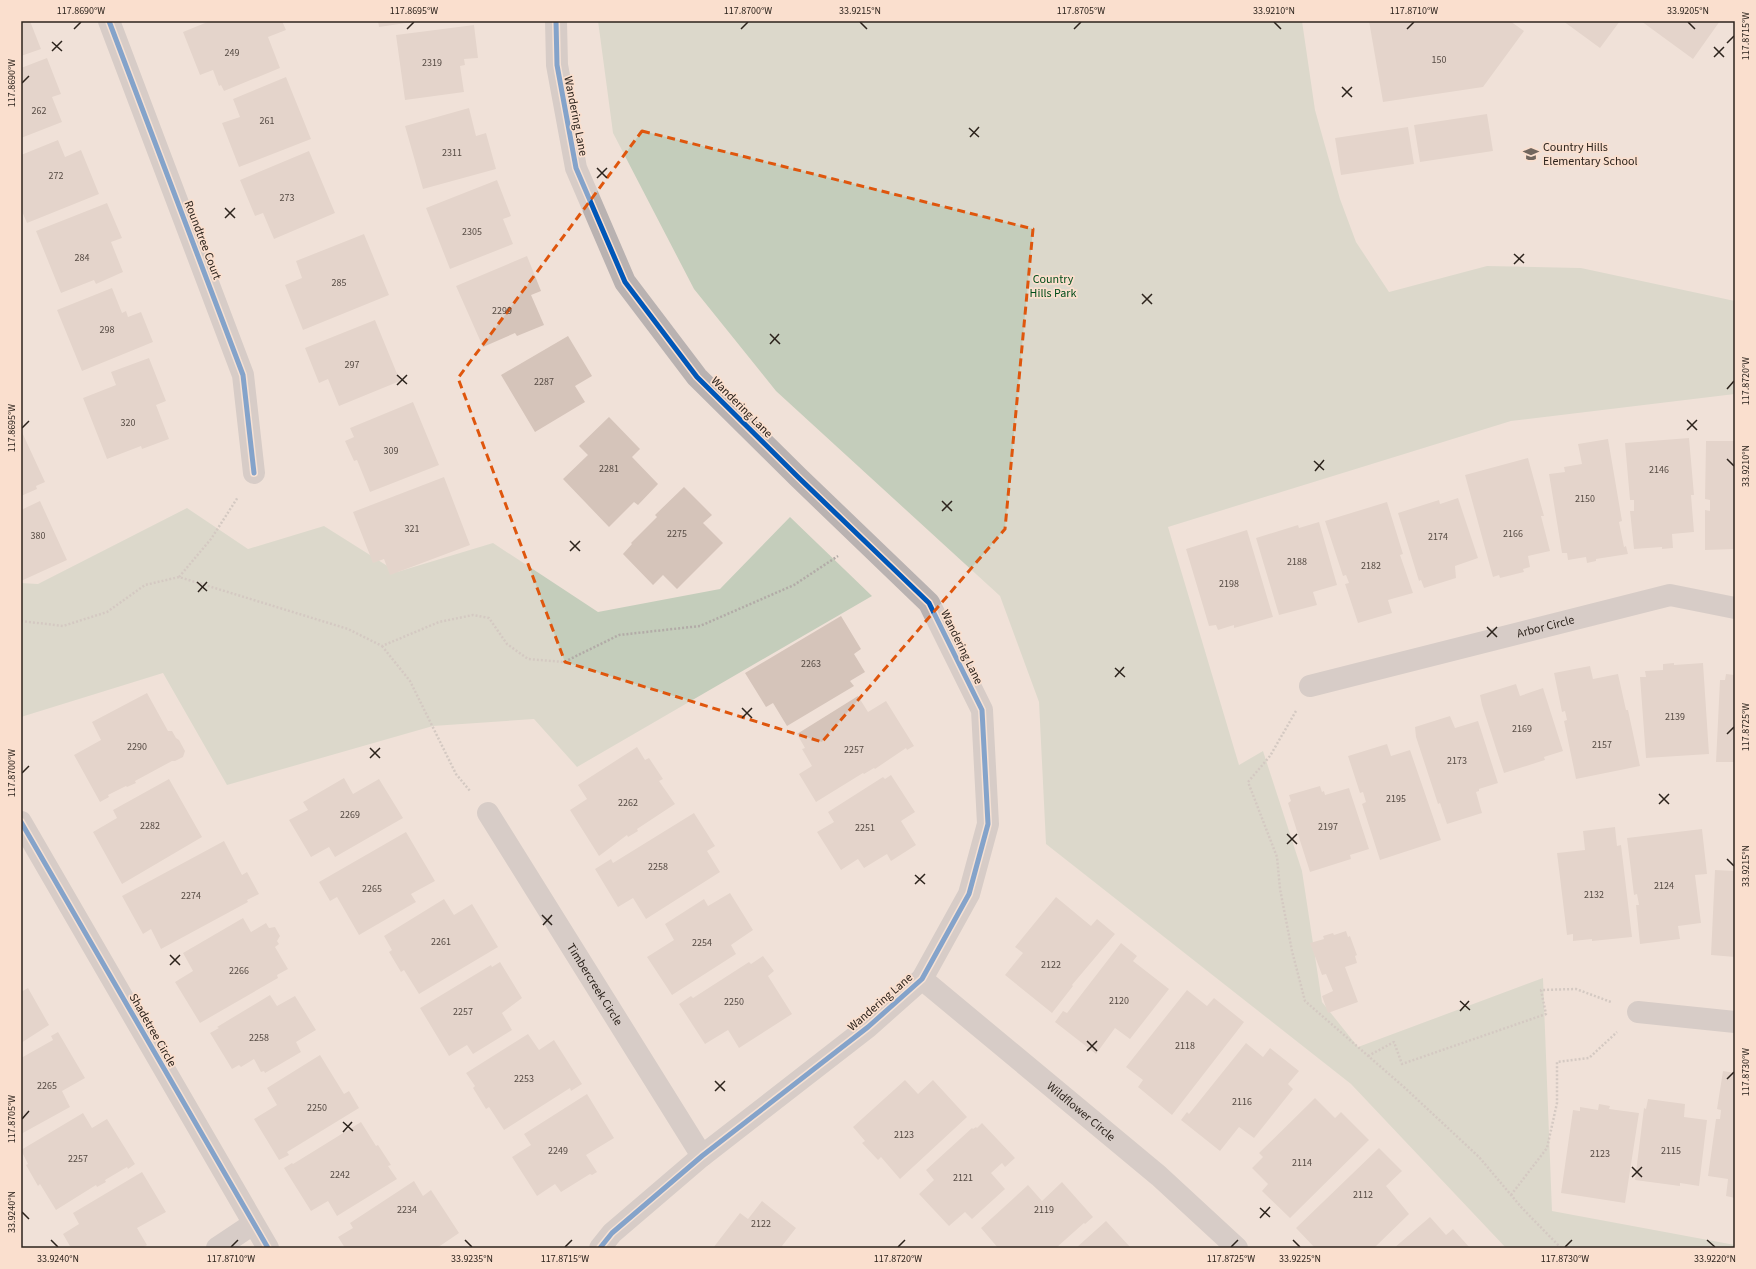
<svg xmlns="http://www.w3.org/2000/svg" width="1756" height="1269" font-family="'Source Sans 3',sans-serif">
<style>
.green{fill:#c4cdbb}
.building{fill:#d5c4ba}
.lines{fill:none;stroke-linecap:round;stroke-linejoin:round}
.path{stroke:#b2aba7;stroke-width:2.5;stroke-dasharray:2 2;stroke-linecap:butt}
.street{stroke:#b9b2b1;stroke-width:22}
.cycleway-casing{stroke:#fadfce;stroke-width:8}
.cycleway{stroke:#0057b8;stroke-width:5}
.marked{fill:none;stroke:#df560d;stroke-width:3;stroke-dasharray:8 5;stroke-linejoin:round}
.ticks{fill:none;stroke:#2c231c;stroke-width:1.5}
.labels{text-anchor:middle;stroke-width:3.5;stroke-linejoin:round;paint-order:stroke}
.number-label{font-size:10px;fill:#564b44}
.street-label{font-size:12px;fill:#2c231c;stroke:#fadfce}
.poi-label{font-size:12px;fill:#2c231c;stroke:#fadfce;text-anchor:start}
.park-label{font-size:12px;fill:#004c19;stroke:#fadfce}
.neatline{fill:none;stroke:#2c231c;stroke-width:1.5}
.ticks-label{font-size:10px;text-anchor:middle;fill:#2c231c}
</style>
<rect width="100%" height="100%" fill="#f0e1d8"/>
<g class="green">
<polygon points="598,21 1302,21 1315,110 1340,199 1356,242 1389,292 1487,266 1581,268 1735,301 1735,394 1511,421 1168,527 1239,765 1263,751 1302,871 1322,1002 1358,1047 1543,978 1552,1211 1735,1245 1735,1248 1506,1248 1351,1084 1046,844 1039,702 1000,596 776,391 694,289 613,133"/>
<polygon points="187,508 248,549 324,526 397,572 493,543 598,612 720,589 790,517 872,596 577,767 534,719 433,726 227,785 163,673 21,717 21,583 38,584"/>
</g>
<g class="building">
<polygon points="21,21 30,21 41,49 21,56"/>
<polygon points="210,21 282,21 286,30 268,37 280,68 224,91 221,85 219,86 213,70 200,75 183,32"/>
<polygon points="378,21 413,21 413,22 379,27"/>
<polygon points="1369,21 1510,21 1524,31 1483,87 1383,102"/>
<polygon points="1563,21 1620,21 1600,48"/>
<polygon points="1641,21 1720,21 1693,59"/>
<polygon points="474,25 478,58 464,59 465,65 460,66 464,92 405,100 396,35"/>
<polygon points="47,58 61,94 52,97 62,122 21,138 21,68"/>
<polygon points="286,77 311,139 239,167 222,123 240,117 233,99"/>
<polygon points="469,108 476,136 486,133 496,169 423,189 405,126"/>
<polygon points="1487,114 1493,151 1420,162 1414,125"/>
<polygon points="1408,127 1414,164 1341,175 1335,138"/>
<polygon points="58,140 65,157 81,150 99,194 27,223 21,209 21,155"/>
<polygon points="309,151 335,213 274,239 263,213 255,216 240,180"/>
<polygon points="497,180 511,216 503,219 513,244 450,269 426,208"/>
<polygon points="107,203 122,238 111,242 123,272 96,284 94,280 61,293 36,231"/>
<polygon points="364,234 389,295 303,330 285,285 302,278 296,261"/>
<polygon points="527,256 541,291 531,295 544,325 517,336 515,333 483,347 456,286"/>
<polygon points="112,288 122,313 126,311 128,317 141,312 153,342 82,371 57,310"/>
<polygon points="375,320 400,381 339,406 328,379 319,383 305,348"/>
<polygon points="568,336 592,376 575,386 585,402 535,432 501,375"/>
<polygon points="149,358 166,401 156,405 169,439 142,449 141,446 107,459 83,398 116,385 111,372"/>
<polygon points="413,402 439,465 370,492 357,460 354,461 345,441 354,437 350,428"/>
<polygon points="609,417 640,449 632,457 658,484 638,505 634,502 609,527 563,479 588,455 579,446"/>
<polygon points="21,430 45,482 36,486 37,489 21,496"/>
<polygon points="1689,438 1694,495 1691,495 1694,532 1672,534 1673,548 1662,549 1662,547 1634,549 1630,511 1634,511 1634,500 1630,500 1625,443"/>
<polygon points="1608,439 1622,521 1619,522 1624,547 1626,546 1628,554 1596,559 1596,561 1587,563 1586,557 1568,560 1567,553 1562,553 1549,474 1565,472 1564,467 1582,464 1578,444"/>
<polygon points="1706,441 1735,441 1735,549 1705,550 1705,510 1710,511 1710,500 1705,499"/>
<polygon points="1528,458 1544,516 1541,516 1550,551 1528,556 1530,567 1523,569 1524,572 1500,578 1499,575 1493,577 1465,475"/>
<polygon points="444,477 470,545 390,575 384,559 373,563 353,512"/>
<polygon points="684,487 712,515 703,523 723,543 677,589 663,575 653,585 623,554 632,544 631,543 657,517 655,515"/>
<polygon points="1458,498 1478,558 1455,566 1456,578 1424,588 1421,580 1419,581 1398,513 1439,500 1440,504"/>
<polygon points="40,501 67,560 21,581 21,510"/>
<polygon points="1387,502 1403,554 1400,555 1413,593 1388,600 1392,613 1358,623 1345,584 1349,583 1346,575 1343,576 1325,521"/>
<polygon points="1319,522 1337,585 1313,592 1317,605 1279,615 1256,538 1298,525 1299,528"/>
<polygon points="1247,530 1273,617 1234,628 1234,625 1218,630 1216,625 1209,626 1186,549"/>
<polygon points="841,616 861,649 854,654 865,672 850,681 854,686 787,726 773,703 766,707 745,673"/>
<polygon points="1674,663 1674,665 1703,663 1709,754 1646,758 1640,677 1646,677 1645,671 1663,670 1663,664"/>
<polygon points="1590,666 1593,679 1618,674 1626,710 1628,710 1640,766 1576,779 1564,721 1567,720 1565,711 1562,712 1554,673"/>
<polygon points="1726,674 1735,675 1735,762 1716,762 1720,680 1725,680"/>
<polygon points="1516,684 1520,696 1543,688 1563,751 1544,757 1545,760 1504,773 1482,705 1480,695"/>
<polygon points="147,693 168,731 172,731 176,738 179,740 185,751 183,757 175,761 172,761 135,781 136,783 127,787 126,786 108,795 109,797 100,802 74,755 101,740 92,722"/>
<polygon points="858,696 868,712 886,701 914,746 907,750 906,748 875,769 874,768 864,774 863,773 816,802 799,774 812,766 802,749 805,748 797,734"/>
<polygon points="1450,716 1455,728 1478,721 1498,783 1479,789 1479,791 1476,792 1482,813 1447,824 1440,803 1438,804 1416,737 1415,727"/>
<polygon points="1387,744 1391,756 1410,750 1441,840 1380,860 1362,804 1366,802 1363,792 1360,793 1348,756"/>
<polygon points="637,747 645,760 649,758 663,779 659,781 675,804 637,829 638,831 628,837 627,835 599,856 570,810 587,799 578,785"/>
<polygon points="891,775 915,812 901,821 916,845 891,861 887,854 864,868 858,859 841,870 817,832 834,822 828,812 883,777 885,779"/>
<polygon points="344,778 353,794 379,779 403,818 335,857 329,847 311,857 289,820 308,810 303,802"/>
<polygon points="169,779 202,837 122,884 93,832 117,818 113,810"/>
<polygon points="1320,786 1322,792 1324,791 1325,795 1349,788 1369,849 1350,855 1351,859 1310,872 1288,803 1291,801 1289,795"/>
<polygon points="694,813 715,846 707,851 720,872 646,919 633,898 618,907 595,869 611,859 613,863"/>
<polygon points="1615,827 1617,846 1621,845 1632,937 1592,941 1592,939 1573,941 1573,934 1567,935 1557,853 1585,850 1583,831"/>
<polygon points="1702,829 1707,874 1695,875 1701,923 1678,926 1680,939 1640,944 1636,905 1639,905 1637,894 1634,895 1627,838"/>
<polygon points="406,832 435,881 411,894 416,902 359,935 337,897 330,901 319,882"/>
<polygon points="224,841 242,875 247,872 259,894 247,900 248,902 161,949 151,929 143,934 122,896"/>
<polygon points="1715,870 1735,871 1735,957 1711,955"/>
<polygon points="730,893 753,930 731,945 736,954 672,995 647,957 674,940 665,924 704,899 708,906"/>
<polygon points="1056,897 1091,926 1097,919 1115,934 1072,985 1073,986 1052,1013 1005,975 1023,953 1015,947"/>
<polygon points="444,899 454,915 472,904 498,947 419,994 404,970 401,972 389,952 392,950 384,936"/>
<polygon points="243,918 251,932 266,923 269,928 275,927 280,936 277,941 279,944 275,947 288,969 277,975 278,978 200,1023 175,982 193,971 183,953"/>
<polygon points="1346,931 1348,937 1350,936 1357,955 1355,956 1357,963 1345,967 1358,1002 1328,1013 1322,996 1333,991 1326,974 1322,975 1310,943 1324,939 1323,936 1333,933 1334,935"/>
<polygon points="1121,943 1137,956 1133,961 1169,989 1130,1039 1115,1028 1096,1054 1055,1022 1063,1011 1067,1013"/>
<polygon points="763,956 774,971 768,976 792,1014 739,1048 728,1030 705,1044 679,1004 691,996 693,998 749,962 751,964"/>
<polygon points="500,962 522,998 502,1013 512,1030 473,1054 467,1045 449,1056 420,1008 491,965 492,967"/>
<polygon points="28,988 49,1025 21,1043 21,992"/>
<polygon points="1187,990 1207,1006 1214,998 1244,1022 1172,1115 1138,1087 1143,1080 1126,1067"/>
<polygon points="270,995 277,1006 295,996 316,1030 296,1042 301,1052 265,1073 264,1071 261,1072 254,1059 241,1067 239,1065 232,1069 210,1033 219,1028 217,1027"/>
<polygon points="58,1032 85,1078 62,1091 70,1107 21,1134 21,1058 53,1040 51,1036"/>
<polygon points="528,1034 539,1050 554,1040 582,1084 571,1091 570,1088 504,1130 489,1107 486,1109 473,1088 475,1086 466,1073"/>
<polygon points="1246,1043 1263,1057 1270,1048 1299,1071 1288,1084 1293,1089 1254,1138 1239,1127 1220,1151 1181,1120 1187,1112 1189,1114"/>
<polygon points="320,1055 344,1094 349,1091 359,1108 287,1152 289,1155 279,1160 254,1119 277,1105 267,1088"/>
<polygon points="1723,1071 1735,1073 1735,1198 1726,1196 1728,1179 1708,1176 1716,1119 1720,1119 1721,1110 1717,1109"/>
<polygon points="905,1080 918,1094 933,1080 967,1117 900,1179 881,1157 878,1160 862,1143 865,1141 853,1127"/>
<polygon points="587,1094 614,1138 586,1155 597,1172 592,1175 590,1174 561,1192 555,1184 537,1196 512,1157 531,1145 524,1134"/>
<polygon points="1315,1098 1335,1118 1341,1112 1369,1140 1290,1218 1262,1191 1268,1184 1252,1168 1263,1157 1259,1153"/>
<polygon points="1648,1099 1685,1104 1684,1117 1707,1120 1699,1186 1680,1183 1680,1186 1635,1180 1644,1108 1646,1109"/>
<polygon points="1599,1104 1610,1106 1609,1109 1639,1113 1625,1203 1561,1193 1573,1110 1580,1111 1580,1107 1598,1110"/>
<polygon points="83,1113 92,1128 107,1119 135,1164 128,1169 127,1167 105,1180 106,1182 97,1187 96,1185 56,1210 40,1184 38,1186 26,1165 28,1164 21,1150"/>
<polygon points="361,1122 376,1146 378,1145 391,1165 388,1166 397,1179 337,1216 328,1201 311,1211 284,1168 292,1163 293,1164"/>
<polygon points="982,1123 1015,1158 1005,1167 1002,1163 991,1173 1005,1189 972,1219 965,1212 949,1226 919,1194 934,1180 926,1170 972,1128 973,1129 976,1127 977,1128"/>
<polygon points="1379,1148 1402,1171 1386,1186 1409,1214 1374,1248 1315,1248 1296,1228"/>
<polygon points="142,1172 166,1212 137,1228 147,1245 142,1248 71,1248 63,1234 79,1224 73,1213"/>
<polygon points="414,1181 423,1196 431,1190 459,1233 437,1248 345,1248 338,1237 353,1228 350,1223"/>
<polygon points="1062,1182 1093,1217 1085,1224 1084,1223 1056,1248 998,1248 981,1228 1028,1185 1042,1201"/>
<polygon points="762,1201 796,1228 782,1246 784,1248 713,1248 740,1213 748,1219"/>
<polygon points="1430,1217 1446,1235 1453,1229 1470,1248 1394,1248"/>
<polygon points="1106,1221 1131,1248 1076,1248"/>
</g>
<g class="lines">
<g class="path">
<polyline points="179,577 211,539 238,497"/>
<polyline points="21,621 63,626 107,612 145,585 179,577 348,629 382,646 439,622 473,615 489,618 507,644 528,659 564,662 619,635 700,626 794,585 838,556"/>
<polyline points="382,646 410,681 456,774 470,791"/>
<polyline points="1296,711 1270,756 1248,782 1277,857 1280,889 1292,951 1305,1001 1405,1088 1479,1157 1522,1208 1561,1248"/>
<polyline points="1368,1056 1394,1042 1402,1064 1546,1014 1541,990 1576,989 1611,1002"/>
<polyline points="1511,1195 1547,1148 1557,1103 1557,1062 1589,1058 1617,1032"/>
</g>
<g class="street">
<polyline points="109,21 243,375 254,473"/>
<polyline points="556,21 557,65 576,168 625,282 697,377 798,477 929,603 982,710 988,824 969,894 922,979 868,1027 702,1156 612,1233 600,1248"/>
<path id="s1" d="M1310 686 1670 595 1735 608"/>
<path id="s2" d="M488 813 702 1156"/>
<polyline points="21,822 268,1248"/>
<path id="s3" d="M922 979 1159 1176 1237 1248"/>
<polyline points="1638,1012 1735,1022"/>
<polyline points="217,1248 253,1224"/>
</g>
<defs>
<g id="cycleway">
<polyline points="109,21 243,375 254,473"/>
<polyline points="556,21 557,65 576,168 625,282 697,377 798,477 929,603 982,710 988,824 969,894 922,979 868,1027 702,1156 612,1233 600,1248"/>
<polyline points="21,822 268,1248"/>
</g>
</defs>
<use href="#cycleway" class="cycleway-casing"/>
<use href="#cycleway" class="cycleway"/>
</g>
<path d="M0 0H1756V1269H0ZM642 131 1033 229 1005 529 822 742 565 662 458 378Z" fill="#f0e1d8" fill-opacity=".55" fill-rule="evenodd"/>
<path class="marked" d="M642 131 1033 229 1005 529 822 742 565 662 458 378Z"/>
<path class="ticks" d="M860 22 867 29M1274 22 1281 29M1688 22 1695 29M74 29 81 22M407 29 414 22M741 29 748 22M1074 29 1081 22M1407 29 1414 22M52 42 62 51M1727 43 1734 36M1714 47 1724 57M52 51 62 41M1714 57 1724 47M22 83 29 76M1342 87 1352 97M1342 97 1352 87M969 128 979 137M970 137 979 127M597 168 607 178M597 178 607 168M225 208 235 218M225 218 235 208M1514 254 1524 263M1514 264 1524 254M1142 294 1152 304M1142 304 1152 294M770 334 780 344M770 344 779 334M397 375 407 384M397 385 407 375M1727 389 1734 381M1687 420 1697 430M22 428 29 421M1687 430 1697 420M1727 459 1734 466M1314 461 1324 470M1315 471 1324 460M942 501 952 511M942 511 952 501M570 541 580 551M570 551 580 541M197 582 207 591M198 592 207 582M1487 627 1497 637M1487 637 1497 627M1115 668 1125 677M1115 677 1124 667M742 708 752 718M742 718 752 708M1727 734 1734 727M370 748 380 758M370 758 380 748M22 773 29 766M1659 794 1669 804M1659 804 1669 794M1287 834 1297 844M1287 844 1297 834M1727 859 1734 866M915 875 925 884M915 884 925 874M542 915 552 925M543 925 552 915M170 955 180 965M170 965 180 955M1460 1001 1470 1010M1460 1011 1469 1001M1087 1041 1097 1051M1087 1051 1097 1041M1727 1079 1734 1072M715 1081 725 1091M715 1091 725 1081M22 1119 29 1111M343 1122 353 1131M343 1132 352 1122M1632 1167 1642 1177M1632 1177 1642 1167M1260 1208 1270 1217M22 1212 29 1219M1260 1218 1270 1207M51 1240 58 1247M465 1240 472 1247M1293 1240 1300 1247M1707 1240 1715 1247M231 1247 238 1240M565 1247 572 1240M898 1247 905 1240M1231 1247 1238 1240M1565 1247 1572 1240"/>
<defs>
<symbol id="school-bare" viewBox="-9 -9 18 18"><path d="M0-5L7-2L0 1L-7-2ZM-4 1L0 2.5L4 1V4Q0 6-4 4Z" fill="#71665e" stroke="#fadfce" stroke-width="2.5" paint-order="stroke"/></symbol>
</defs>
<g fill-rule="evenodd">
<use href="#school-bare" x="1520" y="143" width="22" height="22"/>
</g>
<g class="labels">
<g class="number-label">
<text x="232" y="56">249</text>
<text x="1439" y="63">150</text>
<text x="432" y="66">2319</text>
<text x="39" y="114">262</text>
<text x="267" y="124">261</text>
<text x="452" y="156">2311</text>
<text x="56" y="179">272</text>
<text x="287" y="201">273</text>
<text x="472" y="235">2305</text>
<text x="82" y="261">284</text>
<text x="339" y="286">285</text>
<text x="502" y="314">2299</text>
<text x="107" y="333">298</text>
<text x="352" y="368">297</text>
<text x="544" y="385">2287</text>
<text x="128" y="426">320</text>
<text x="391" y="454">309</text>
<text x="609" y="472">2281</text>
<text x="1659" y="473">2146</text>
<text x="1585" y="502">2150</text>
<text x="412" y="532">321</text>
<text x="677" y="537">2275</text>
<text x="1513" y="537">2166</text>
<text x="38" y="539">380</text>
<text x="1438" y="540">2174</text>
<text x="1297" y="565">2188</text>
<text x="1371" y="569">2182</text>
<text x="1229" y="587">2198</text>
<text x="811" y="667">2263</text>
<text x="1675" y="720">2139</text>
<text x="1522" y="732">2169</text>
<text x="1602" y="748">2157</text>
<text x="137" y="750">2290</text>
<text x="854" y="753">2257</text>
<text x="1457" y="764">2173</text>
<text x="1396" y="802">2195</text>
<text x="628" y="806">2262</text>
<text x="350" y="818">2269</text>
<text x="150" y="829">2282</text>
<text x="1328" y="830">2197</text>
<text x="865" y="831">2251</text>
<text x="658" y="870">2258</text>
<text x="1664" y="889">2124</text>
<text x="372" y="892">2265</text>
<text x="1594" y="898">2132</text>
<text x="191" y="899">2274</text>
<text x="441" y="945">2261</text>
<text x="702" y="946">2254</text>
<text x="1051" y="968">2122</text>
<text x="239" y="974">2266</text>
<text x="1119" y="1004">2120</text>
<text x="734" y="1005">2250</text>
<text x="463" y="1015">2257</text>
<text x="259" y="1041">2258</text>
<text x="1185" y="1049">2118</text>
<text x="524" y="1082">2253</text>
<text x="47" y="1089">2265</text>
<text x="1242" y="1105">2116</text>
<text x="317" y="1111">2250</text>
<text x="904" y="1138">2123</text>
<text x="558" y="1154">2249</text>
<text x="1671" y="1154">2115</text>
<text x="1600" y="1157">2123</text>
<text x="78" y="1162">2257</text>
<text x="1302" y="1166">2114</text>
<text x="340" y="1178">2242</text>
<text x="963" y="1181">2121</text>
<text x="1363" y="1198">2112</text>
<text x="407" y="1213">2234</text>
<text x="1044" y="1213">2119</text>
<text x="761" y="1227">2122</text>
</g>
<g class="street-label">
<text transform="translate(576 116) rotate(79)" y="4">Wandering Lane</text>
<text transform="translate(203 240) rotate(69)" y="4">Roundtree Court</text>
<text transform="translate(742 407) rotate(45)" y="4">Wandering Lane</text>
<text dy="4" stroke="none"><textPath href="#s1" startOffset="243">Arbor Circle</textPath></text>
<text transform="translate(962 647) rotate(64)" y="4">Wandering Lane</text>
<text dy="4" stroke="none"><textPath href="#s2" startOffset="202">Timbercreek Circle</textPath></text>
<text transform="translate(880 1002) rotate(-41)" y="4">Wandering Lane</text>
<text transform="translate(153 1030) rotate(60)" y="4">Shadetree Circle</text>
<text dy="4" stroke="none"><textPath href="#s3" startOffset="207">Wildflower Circle</textPath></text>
</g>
<g class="poi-label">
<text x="1543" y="151">Country Hills<tspan x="1543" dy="14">Elementary School</tspan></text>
</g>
<g class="park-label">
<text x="1053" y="283">Country<tspan x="1053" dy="14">Hills Park</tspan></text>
</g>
</g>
<rect width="1756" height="1269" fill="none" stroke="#fadfce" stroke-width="44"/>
<rect x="22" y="22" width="1712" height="1225" class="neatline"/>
<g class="ticks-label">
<text x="81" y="14">117.8690°W</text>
<text x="414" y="14">117.8695°W</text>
<text x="748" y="14">117.8700°W</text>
<text x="860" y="14">33.9215°N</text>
<text x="1081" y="14">117.8705°W</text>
<text x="1274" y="14">33.9210°N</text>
<text x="1414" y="14">117.8710°W</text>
<text x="1688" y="14">33.9205°N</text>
<text transform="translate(1745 36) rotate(-90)" y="4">117.8715°W</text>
<text transform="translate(11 83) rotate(-90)" y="4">117.8690°W</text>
<text transform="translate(1745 381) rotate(-90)" y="4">117.8720°W</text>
<text transform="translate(11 428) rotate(-90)" y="4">117.8695°W</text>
<text transform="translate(1745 466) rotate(-90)" y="4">33.9210°N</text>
<text transform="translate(1745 727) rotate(-90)" y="4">117.8725°W</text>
<text transform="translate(11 773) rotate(-90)" y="4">117.8700°W</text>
<text transform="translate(1745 866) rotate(-90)" y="4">33.9215°N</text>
<text transform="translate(1745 1072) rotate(-90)" y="4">117.8730°W</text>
<text transform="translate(11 1119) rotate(-90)" y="4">117.8705°W</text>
<text transform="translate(11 1212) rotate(-90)" y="4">33.9240°N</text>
<text x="58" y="1262">33.9240°N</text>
<text x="231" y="1262">117.8710°W</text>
<text x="472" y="1262">33.9235°N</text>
<text x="565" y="1262">117.8715°W</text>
<text x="898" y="1262">117.8720°W</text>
<text x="1231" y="1262">117.8725°W</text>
<text x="1300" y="1262">33.9225°N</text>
<text x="1565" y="1262">117.8730°W</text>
<text x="1715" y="1262">33.9220°N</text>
</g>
</svg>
